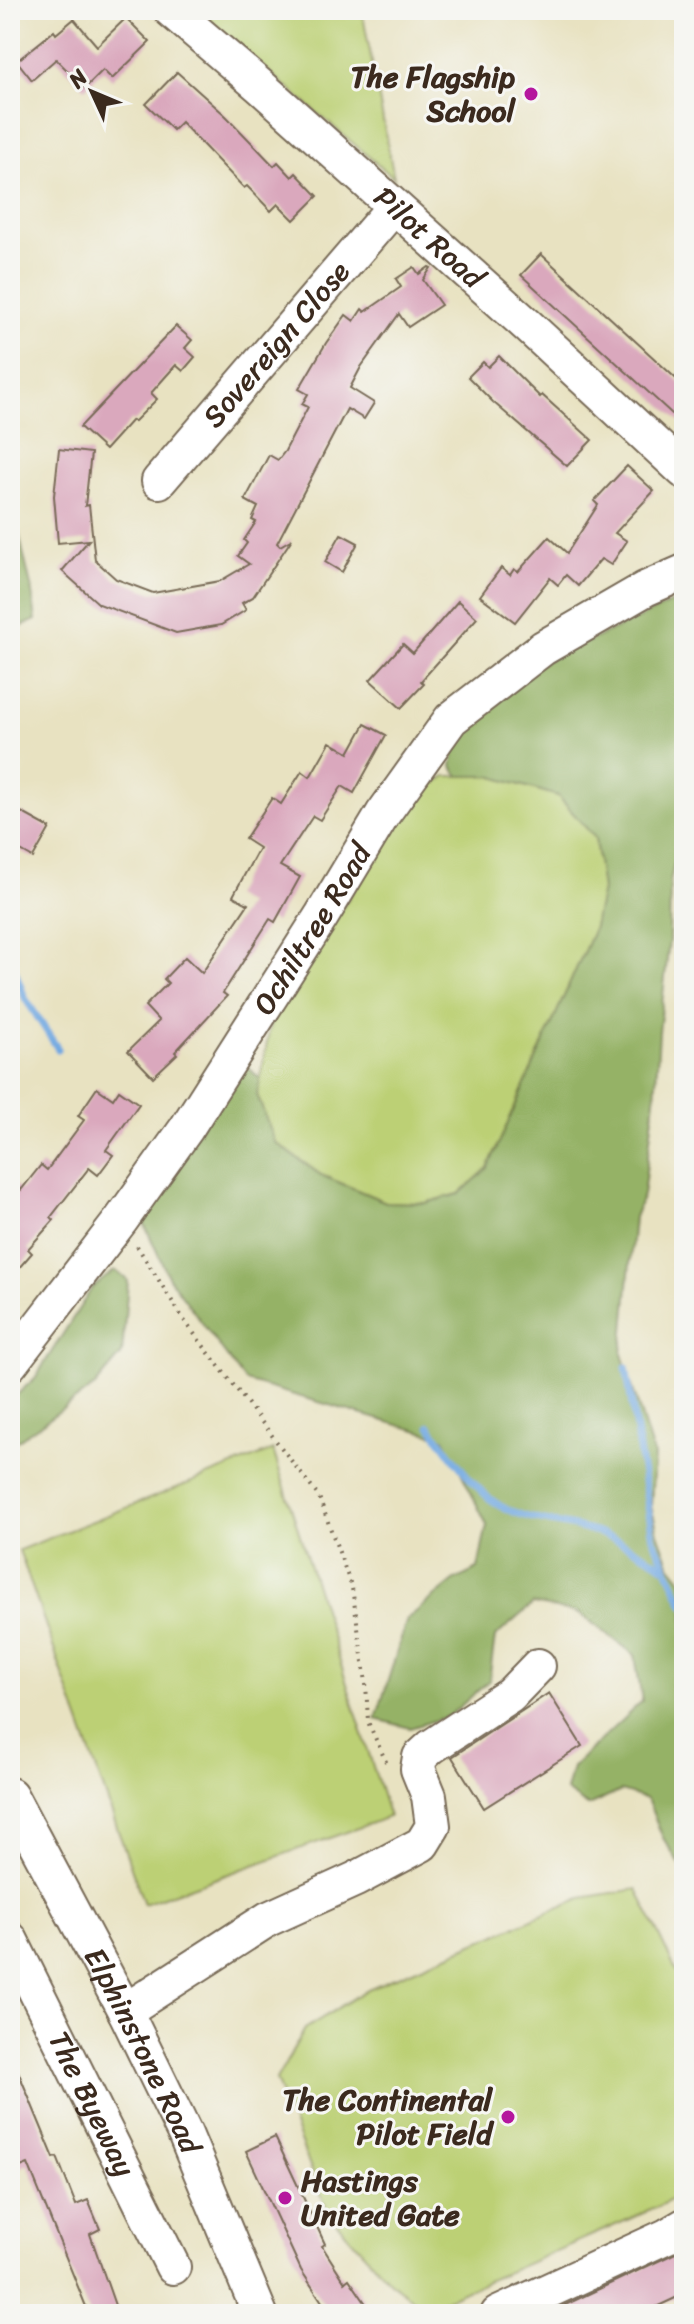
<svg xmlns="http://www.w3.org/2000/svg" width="694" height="2324" font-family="Sriracha,sans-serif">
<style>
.green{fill:#bcd074;stroke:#7c7d49;stroke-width:2}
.forest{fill:#95b266;stroke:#686e42;stroke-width:2}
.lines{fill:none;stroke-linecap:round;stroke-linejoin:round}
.stream{stroke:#72a9e1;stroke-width:7}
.building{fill:#daa8bd}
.minor-casing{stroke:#786a57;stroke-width:38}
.path{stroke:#786a57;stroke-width:4;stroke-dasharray:2 6;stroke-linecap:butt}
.minor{stroke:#fff;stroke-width:34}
.poi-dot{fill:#b5179e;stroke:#f6f6f2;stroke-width:3}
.labels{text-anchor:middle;stroke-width:6;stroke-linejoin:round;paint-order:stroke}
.poi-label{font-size:30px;font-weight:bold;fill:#3b2a1e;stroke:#f6f6f2;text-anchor:end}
.street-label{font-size:30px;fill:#3b2a1e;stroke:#f6f6f2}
</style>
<rect width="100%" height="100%" fill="#f6f6f2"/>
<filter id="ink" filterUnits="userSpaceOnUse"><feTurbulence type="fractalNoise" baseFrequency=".0125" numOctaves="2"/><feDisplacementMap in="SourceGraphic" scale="16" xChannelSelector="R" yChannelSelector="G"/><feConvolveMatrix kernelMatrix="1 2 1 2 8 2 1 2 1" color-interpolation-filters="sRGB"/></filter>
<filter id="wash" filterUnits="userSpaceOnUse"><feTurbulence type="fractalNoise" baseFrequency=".006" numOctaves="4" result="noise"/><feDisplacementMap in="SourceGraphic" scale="32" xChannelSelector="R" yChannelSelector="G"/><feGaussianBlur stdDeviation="1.8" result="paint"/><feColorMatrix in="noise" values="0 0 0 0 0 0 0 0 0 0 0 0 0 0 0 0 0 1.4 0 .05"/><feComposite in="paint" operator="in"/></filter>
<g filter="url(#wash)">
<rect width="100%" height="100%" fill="#e8e2c1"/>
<g class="green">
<polygon points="196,10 362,10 394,178"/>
<polygon points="446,776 490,776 558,796 595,837 602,890 593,931 488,1168 459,1194 425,1203 386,1202 321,1175 275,1142 257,1095 271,1021 411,799"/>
<polygon points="273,1450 389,1817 144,1904 19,1550"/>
<polygon points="637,1889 684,1988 684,2192 657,2207 432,2305 417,2302 390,2282 329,2214 276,2080 305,2029 368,1989 581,1898"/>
</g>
<g class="forest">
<polygon points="10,496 31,586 36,620 10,632"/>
<polygon points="684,597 684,817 670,882 669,941 659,1032 655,1100 643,1195 634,1217 622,1354 654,1456 651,1506 658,1533 669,1563 684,1582 684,1871 663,1838 647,1799 621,1791 588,1806 566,1791 572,1767 642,1701 635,1655 579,1613 533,1604 495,1637 489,1681 449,1716 410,1728 376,1719 407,1619 455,1580 478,1569 487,1525 444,1438 245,1381 169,1278 142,1219 235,1073 249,1068 260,1079 257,1095 275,1142 321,1175 386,1202 425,1203 459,1194 488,1168 593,931 602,890 595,838 558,796 490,776 459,776 452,766 456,742 539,664"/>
<polygon points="115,1270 128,1281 122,1354 95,1386 10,1446 10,1401 35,1378 92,1288"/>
</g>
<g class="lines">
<g class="stream">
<polyline points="10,957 25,998 58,1049"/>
<polyline points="626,1367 653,1538 684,1605"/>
<path d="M430 1426C448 1450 466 1478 489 1498 516 1521 562 1522 595 1532 621 1540 644 1554 667 1568"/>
</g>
</g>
<g id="blocks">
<g class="building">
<polygon points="126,18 150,42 112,79 103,70 85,88 56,59 32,80 17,61 54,31 56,34 74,19 97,46"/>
<polygon points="177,72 226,116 274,166 278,162 292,177 296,173 318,196 294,220 278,204 271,211 247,186 244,188 181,122 173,130 146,104"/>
<polygon points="541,254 684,386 684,425 521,275"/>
<polygon points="414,267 419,274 429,267 431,268 423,280 441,305 408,327 399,314 361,367 350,388 374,403 364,419 347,409 277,543 280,546 292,539 253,597 242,603 246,610 221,625 176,633 99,604 62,571 89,540 58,543 54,496 59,449 91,453 85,506 89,505 95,560 116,579 153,593 220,581 249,564 238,556 247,543 244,540 256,522 252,520 258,507 245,500 269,455 278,460 285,451 308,407 302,404 308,394 299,389 326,343 346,315 354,321 362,309 365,312 401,287 396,279"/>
<polygon points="176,326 192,340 185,348 195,357 183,371 176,365 151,393 157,399 134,422 132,420 105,450 80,427"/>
<polygon points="499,356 540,397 542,395 592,440 567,466 493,402 468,377 483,362 488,367"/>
<polygon points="627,466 654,491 615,533 627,541 611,565 601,559 578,586 566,575 558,585 550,578 515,622 480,596 501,568 510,575 514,569 518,572 549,537 567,553 598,505 594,501"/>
<polygon points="341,534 358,543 342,572 325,562"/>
<polygon points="458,601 477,618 421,681 424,684 401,708 370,680 403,644 413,653"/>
<polygon points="365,724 386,735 354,793 342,786 320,820 313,816 280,866 300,877 275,922 270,919 223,993 227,996 175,1052 177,1054 153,1077 128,1051 159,1021 145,1006 168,983 164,979 185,957 202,973 248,904 233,896 259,848 245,839 272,798 281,804 302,771 310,777 330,742 349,753"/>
<polygon points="21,812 50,828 33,858 10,845 10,832"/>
<polygon points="97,1088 113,1099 119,1090 139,1104 106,1150 113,1155 98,1175 89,1168 51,1217 54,1220 28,1249 32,1253 10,1278 10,1181 21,1190 41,1165 47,1170 84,1120 78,1116"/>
<polygon points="549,1693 582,1746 484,1808 452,1757"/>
<polygon points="10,2052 54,2158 57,2157 76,2205 88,2200 100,2229 90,2234 118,2314 89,2314 28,2164 18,2168 10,2148"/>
<polygon points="275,2137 325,2244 322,2246 345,2282 349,2279 373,2314 330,2314 301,2270 246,2151"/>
<polygon points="684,2249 684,2294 641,2314 546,2314"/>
</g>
</g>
</g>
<g filter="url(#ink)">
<use href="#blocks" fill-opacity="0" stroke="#786a57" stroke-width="2"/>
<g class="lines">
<defs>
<g id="minor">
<path id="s1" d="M171 10 260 86 527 325 684 471"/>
<path id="s2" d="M159 481 393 208"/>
<path id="s3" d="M10 1364 121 1220 186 1129 321 917 383 814 451 719 543 648 645 589 684 572"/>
<path id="s4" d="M10 1795 125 2011 185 2134 260 2314"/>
<path id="s5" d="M10 1939 173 2267"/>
<polyline points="125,2011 268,1919 356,1879 422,1844 433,1826 429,1796 418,1769 420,1757 431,1747 510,1695 538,1666"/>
<polyline points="498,2314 667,2236 684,2226"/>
</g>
</defs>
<use href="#minor" class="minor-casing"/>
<polyline class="path" points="137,1246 186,1323 319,1497 352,1588 366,1682 368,1722 388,1766"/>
<use href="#minor" class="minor"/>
</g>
</g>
<g class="poi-dot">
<circle cx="531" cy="94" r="8"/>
<circle cx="508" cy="2117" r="8"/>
<circle cx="285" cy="2198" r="8"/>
</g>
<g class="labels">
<g class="poi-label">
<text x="515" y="87">The Flagship<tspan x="515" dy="34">School</tspan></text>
<text x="492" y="2110">The Continental<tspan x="492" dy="34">Pilot Field</tspan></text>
<text x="301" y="2191" text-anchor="start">Hastings<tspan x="301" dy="34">United Gate</tspan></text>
</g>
<g class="street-label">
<text dy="10" stroke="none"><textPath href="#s1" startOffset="344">Pilot Road</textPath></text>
<text dy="10" stroke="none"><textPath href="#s2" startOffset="180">Sovereign Close</textPath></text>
<text dy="10" stroke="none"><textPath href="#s3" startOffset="530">Ochiltree Road</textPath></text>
<text dy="10" stroke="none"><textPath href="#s4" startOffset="288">Elphinstone Road</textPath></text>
<text dy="10" stroke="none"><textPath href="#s5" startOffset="184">The Byeway</textPath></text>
</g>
</g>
<rect width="694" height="2324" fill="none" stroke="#f6f6f2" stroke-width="40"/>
<g transform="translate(92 92) rotate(314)" stroke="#f6f6f2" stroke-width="6" paint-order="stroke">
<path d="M0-6L14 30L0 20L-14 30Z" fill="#3b2a1e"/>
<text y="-12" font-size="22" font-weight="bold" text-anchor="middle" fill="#3b2a1e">N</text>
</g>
</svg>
